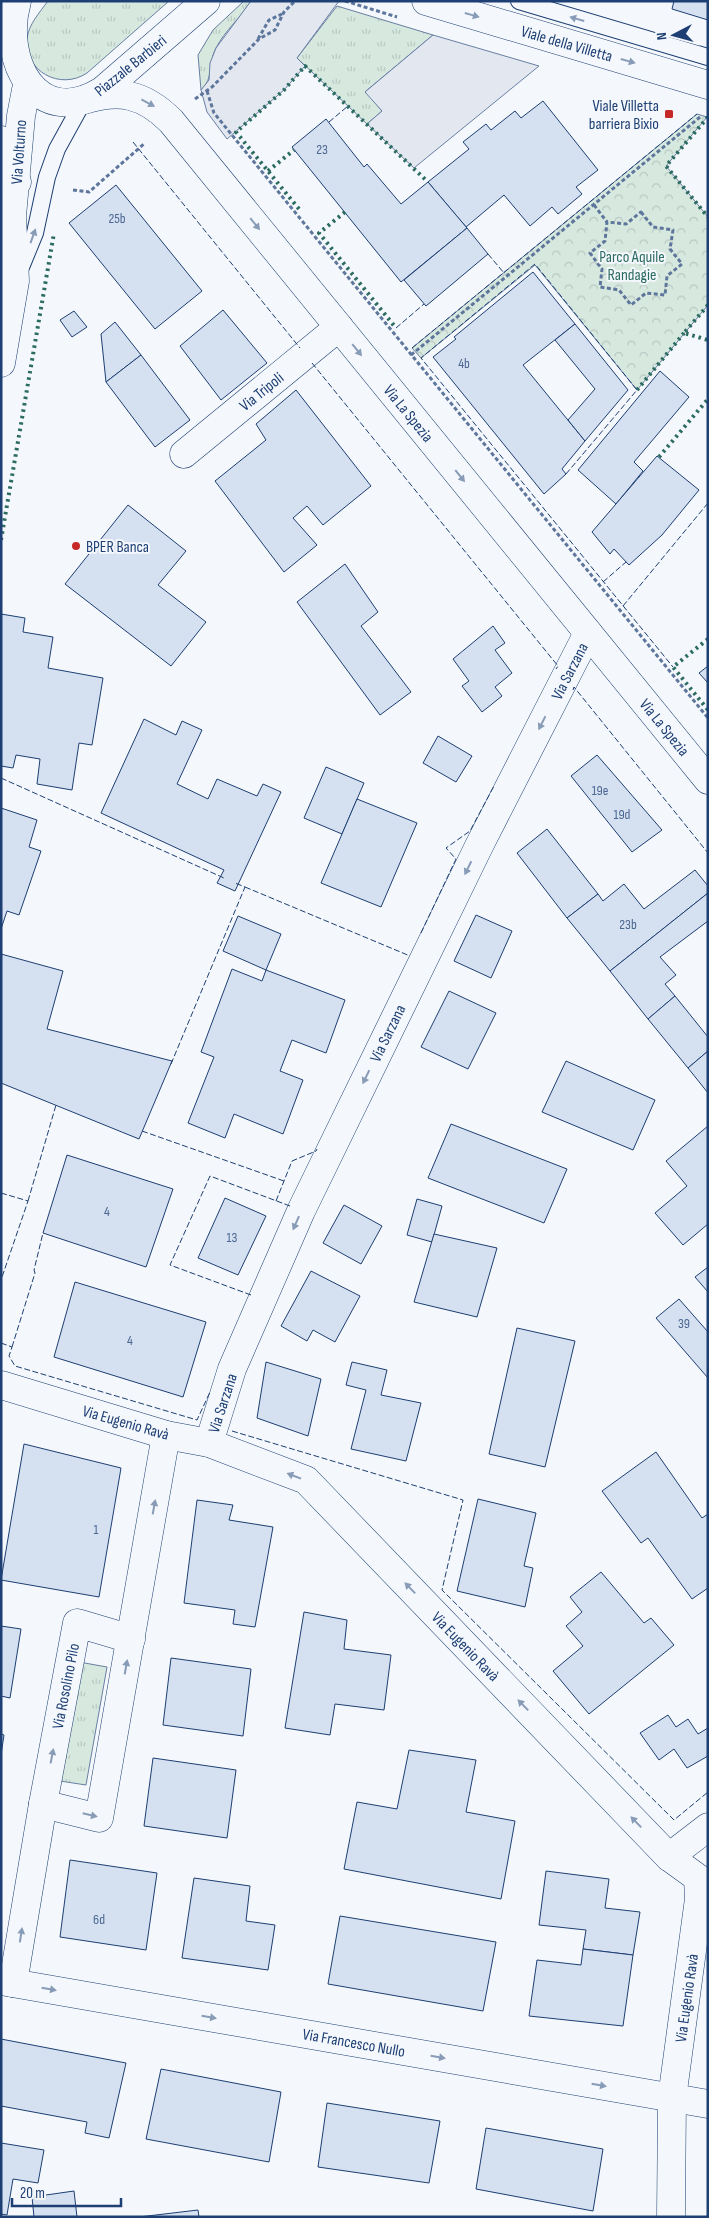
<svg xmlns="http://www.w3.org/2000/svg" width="709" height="2218" font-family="'Sofia Sans Condensed',sans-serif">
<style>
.grass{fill:url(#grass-tufts);stroke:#687fa3}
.park{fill:url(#park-crowns);stroke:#687fa3}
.parking{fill:#e3e8f0;stroke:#687fa3}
.building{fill:#d5e0f0;stroke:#1d3f73}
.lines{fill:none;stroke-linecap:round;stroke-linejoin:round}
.service-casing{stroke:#1d3f73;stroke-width:18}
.minor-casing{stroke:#1d3f73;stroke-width:29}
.tertiary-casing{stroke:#1d3f73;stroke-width:29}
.secondary-casing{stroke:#1d3f73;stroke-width:29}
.path{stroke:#5e769c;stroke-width:3;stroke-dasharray:4 2.5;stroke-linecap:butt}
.service{stroke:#f4f7fb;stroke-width:16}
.minor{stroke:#f4f7fb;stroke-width:28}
.tertiary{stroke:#f4f7fb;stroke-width:28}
.secondary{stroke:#f4f7fb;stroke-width:28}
.hedge{stroke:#2c6c60;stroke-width:4;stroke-dasharray:2.5 4;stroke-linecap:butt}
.fence{stroke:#1d3f73;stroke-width:1;stroke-dasharray:6 2.5;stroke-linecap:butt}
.oneway{fill:#889bb7}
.poi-dot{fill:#c62828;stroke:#f4f7fb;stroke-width:2}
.labels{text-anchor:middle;stroke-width:4;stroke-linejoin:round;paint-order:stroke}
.number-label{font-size:14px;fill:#4b6792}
.street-label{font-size:16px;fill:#1d3f73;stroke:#f4f7fb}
.poi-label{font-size:16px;fill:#1d3f73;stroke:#f4f7fb;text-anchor:end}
.park-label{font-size:16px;fill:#2c6c60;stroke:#f4f7fb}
</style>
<defs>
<pattern id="grass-tufts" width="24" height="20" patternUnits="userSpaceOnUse" patternTransform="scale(1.25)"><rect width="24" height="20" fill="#d7e8df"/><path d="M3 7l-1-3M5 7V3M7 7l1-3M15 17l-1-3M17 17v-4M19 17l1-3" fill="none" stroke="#b8c8c3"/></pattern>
<pattern id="park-crowns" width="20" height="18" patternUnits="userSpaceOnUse" patternTransform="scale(1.25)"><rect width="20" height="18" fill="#d7e8df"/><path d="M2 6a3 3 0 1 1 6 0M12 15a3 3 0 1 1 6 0" fill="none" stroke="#b8c8c3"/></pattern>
</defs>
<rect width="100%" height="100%" fill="#f4f7fb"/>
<g class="grass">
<path d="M48 1H169L87 73C60 91 24 71 27 39 28 25 40 12 48 1Z"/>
<path d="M244 1H251C241 18 225 30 216 48 208 63 214 78 201 90L198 55 213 30Z"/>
<polygon points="337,6 433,35 366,91 382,111 367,124 297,58"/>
<polygon points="79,1662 107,1667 86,1785 60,1781"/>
</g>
<polygon class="park" points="697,114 707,117 666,166 708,217 708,305 637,390 535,265 421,358 412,348"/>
<g class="parking">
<polygon points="251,1 339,1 297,58 305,66 284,90 227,139 207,112 201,90 209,80 210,63 216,48"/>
<polygon points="433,35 539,66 414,168 367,124 382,111 365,92"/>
</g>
<g class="building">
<polygon points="674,1 708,1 708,20 672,9"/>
<polygon points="543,101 598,170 576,187 582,194 558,214 552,207 530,226 504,195 466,227 428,182 469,149 463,142 486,124 491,130 515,111 521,118"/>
<polygon points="326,119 364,167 367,164 401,204 428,182 467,228 401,282 292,147"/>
<polygon points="116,185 202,291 155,329 69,223"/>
<polygon points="467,228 488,254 426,306 404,280"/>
<polygon points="533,272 575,324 523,365 585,441 562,469 566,474 544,494 433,357 456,339 454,337"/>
<polygon points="223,310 267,363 221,400 180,346"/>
<polygon points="74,311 87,327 72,337 60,320"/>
<polygon points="115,322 141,355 106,382 101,334"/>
<polygon points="575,324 628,390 585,441 568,420 595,389 555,340"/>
<polygon points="141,355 190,420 155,447 106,382"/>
<polygon points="660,371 689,397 634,462 643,471 616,504 578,470"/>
<polygon points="296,390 371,486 323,525 307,506 293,518 317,545 284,572 215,481 266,440 256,424"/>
<polygon points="657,456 699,490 662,535 629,565 614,549 610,554 592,532"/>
<polygon points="128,505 186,551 158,585 206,622 171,666 65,584"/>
<polygon points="345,564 378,612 361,626 411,692 380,715 297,602"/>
<polygon points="1,614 25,618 23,632 53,637 48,668 103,678 92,745 79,743 72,790 37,784 40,759 16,755 13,768 1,766"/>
<polygon points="493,626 505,643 495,650 512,673 495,687 502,696 482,712 462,686 469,681 453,659"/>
<polygon points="708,666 708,683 699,673"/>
<polygon points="144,719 176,735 182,721 202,730 177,784 208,799 217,779 257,796 263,784 281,792 235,891 217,883 224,870 101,813"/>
<polygon points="438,736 472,756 456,782 423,763"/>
<polygon points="597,755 662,830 632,852 571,776"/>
<polygon points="326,767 364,783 342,834 304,818"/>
<polygon points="357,799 417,823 381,907 321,883"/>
<polygon points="1,808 37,820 29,847 41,851 19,915 7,911 1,929"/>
<polygon points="547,829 598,894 567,918 517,853"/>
<polygon points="695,870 708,886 708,893 610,971 567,918 598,894 603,901 624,884 644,909"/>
<polygon points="708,893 708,921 660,957 676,975 665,984 675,996 648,1019 610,971"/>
<polygon points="476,915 512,931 491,978 454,961"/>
<polygon points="238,916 281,934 266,970 223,951"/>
<polygon points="1,954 63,971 47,1029 172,1061 139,1139 1,1083"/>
<polygon points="232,969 262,981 266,970 345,1000 326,1053 292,1040 280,1071 303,1080 283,1134 234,1114 225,1138 188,1123 214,1057 201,1052"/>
<polygon points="449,991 496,1013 468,1069 421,1047"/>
<polygon points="675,996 708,1037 708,1051 688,1068 648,1019"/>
<polygon points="708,1051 708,1093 688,1068"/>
<polygon points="566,1061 655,1100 633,1150 542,1112"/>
<polygon points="451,1124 567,1169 544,1223 428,1178"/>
<polygon points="708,1126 708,1224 683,1245 655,1213 687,1186 666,1161"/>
<polygon points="67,1155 173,1189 146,1267 43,1233"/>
<polygon points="225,1198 266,1216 238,1275 198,1258"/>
<polygon points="417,1199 442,1206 432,1242 407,1235"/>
<polygon points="344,1205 382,1226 361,1264 323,1243"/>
<polygon points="434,1234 497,1248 477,1317 414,1302"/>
<polygon points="708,1267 708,1292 695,1277"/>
<polygon points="311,1271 360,1296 335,1342 313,1330 307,1341 281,1326"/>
<polygon points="75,1282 206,1322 183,1397 54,1357"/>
<polygon points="679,1299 708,1332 708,1378 656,1318"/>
<polygon points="517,1328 575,1341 545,1467 489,1454"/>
<polygon points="266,1362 321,1379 308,1436 257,1418"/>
<polygon points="352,1362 387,1370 381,1395 421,1403 406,1461 351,1449 366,1390 346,1385"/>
<polygon points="24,1444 121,1468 99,1597 1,1580"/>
<polygon points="656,1452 702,1518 708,1514 708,1588 692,1599 648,1538 641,1543 602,1491"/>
<polygon points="478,1499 536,1513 524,1566 533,1568 525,1607 457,1591"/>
<polygon points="197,1500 233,1505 229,1520 273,1527 255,1627 233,1624 235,1610 184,1603"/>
<polygon points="601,1572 644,1623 651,1618 674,1645 589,1714 553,1671 583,1646 566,1626 582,1612 570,1597"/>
<polygon points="304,1612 347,1620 344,1649 391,1655 384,1710 335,1704 330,1735 285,1728"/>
<polygon points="1,1626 21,1629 10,1698 1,1696"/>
<polygon points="171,1658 251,1669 243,1736 163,1725"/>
<polygon points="668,1715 676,1727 688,1719 698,1734 708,1728 708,1756 687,1768 674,1749 659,1760 640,1733"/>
<polygon points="1,1734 4,1735 1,1755"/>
<polygon points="409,1750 476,1760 466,1812 515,1821 501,1899 344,1869 357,1802 397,1809"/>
<polygon points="153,1758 236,1770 227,1838 144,1826"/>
<polygon points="70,1860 157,1873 146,1950 60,1937"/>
<polygon points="546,1871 609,1879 605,1908 640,1912 633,1955 583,1949 586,1930 539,1925"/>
<polygon points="194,1878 250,1886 246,1921 275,1925 268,1970 182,1958"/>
<polygon points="340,1916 496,1942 483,2011 328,1984"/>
<polygon points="583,1949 633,1955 623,2026 529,2016 537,1960 581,1965"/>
<polygon points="1,2039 126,2063 109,2138 85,2133 87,2122 1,2106"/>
<polygon points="161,2069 281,2092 269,2162 146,2139"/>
<polygon points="327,2103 440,2121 429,2183 318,2167"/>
<polygon points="486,2128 603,2149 593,2211 476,2189"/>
<polygon points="1,2143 44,2150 38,2183 13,2179 7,2215 1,2214"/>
<polygon points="74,2191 77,2217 34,2217 32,2197"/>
<polygon points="198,2210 199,2217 139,2217"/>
</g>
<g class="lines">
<defs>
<g id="service">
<polyline points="519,1 708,57"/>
<polyline points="19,272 35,233 47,177 57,149 84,100"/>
</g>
<g id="minor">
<polyline points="184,454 339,327"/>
<polyline points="1,1385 166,1435 209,1443 306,1480 669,1857 698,1878 699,1899 672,2098 671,2217"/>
<polyline points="209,1443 232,1369 301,1211 480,844 588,633"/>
<polyline points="43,1804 99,1818 166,1435"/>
<polyline points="669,1857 708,1827"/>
<polyline points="1,1981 708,2104"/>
<polyline points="13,1983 43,1804 77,1623 131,1639"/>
</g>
<g id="tertiary">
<polyline points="426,1 708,85"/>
<path d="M84 100C120 89 144 94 171 121L708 780"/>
<polyline points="1,363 15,281 12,216 21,116 26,90"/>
</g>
<g id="secondary">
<path d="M17 1C0 62 38 130 102 91L206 1"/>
<polyline points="1,140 9,152 17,182"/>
</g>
</defs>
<use href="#service" class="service-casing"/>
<use href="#minor" class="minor-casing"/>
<use href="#tertiary" class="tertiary-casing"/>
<use href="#secondary" class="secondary-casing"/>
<g class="path">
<polyline points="345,1 397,17"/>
<polyline points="258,39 269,20 282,14"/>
<polyline points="207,91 214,113 708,718"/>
<polyline points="195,99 212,87 259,39 275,30 284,12 295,1"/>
<polyline points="73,190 89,192 145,143"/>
<polyline points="594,205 607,222"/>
<polygon points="641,212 653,227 673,230 670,249 682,264 667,276 665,295 646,293 631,305 619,290 600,287 602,269 590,253 605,241 607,222 626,224"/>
<polyline points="411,355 700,117"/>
</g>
<use href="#service" class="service"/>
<use href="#minor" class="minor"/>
<use href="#tertiary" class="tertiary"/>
<use href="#secondary" class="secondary"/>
<g class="hedge">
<polyline points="708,117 666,166 708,217"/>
<polyline points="268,171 294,150"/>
<polyline points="299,209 236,132 284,90 305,66 428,182"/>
<polyline points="345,212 319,233 396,328"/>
<polyline points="708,305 684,333 708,340"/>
<polyline points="637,390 684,333"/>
<polyline points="659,457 708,399"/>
<polyline points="1,540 54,233"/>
<polyline points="708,639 673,667 708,710"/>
</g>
<g class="fence">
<polyline points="329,122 348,106"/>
<polyline points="133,142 300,348"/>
<polyline points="488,254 504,273"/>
<polyline points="396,328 424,304"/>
<polyline points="412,348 697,114"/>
<polyline points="312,363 558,666 556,669"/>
<polyline points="566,474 637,390 535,264 421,358 673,667"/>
<polyline points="603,582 626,562"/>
<polyline points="623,606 708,503"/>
<polyline points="573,690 574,687 708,853"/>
<polyline points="1,778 224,878"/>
<polyline points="245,887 410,956"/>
<polyline points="421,933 456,859 446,848 470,831 494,786"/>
<polyline points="171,1064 245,887 235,883"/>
<polyline points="142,1131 284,1181"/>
<polyline points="1,1193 28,1201 1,1280"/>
<polyline points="28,1201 56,1105"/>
<polyline points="276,1201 292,1161 316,1151 317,1149"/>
<polyline points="251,1295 170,1265 210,1176 290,1206 289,1208"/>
<polyline points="1,1343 12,1347 9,1356 15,1366 197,1420 210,1392"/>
<polyline points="12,1347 35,1273 34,1270 43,1233"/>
<polyline points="232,1431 463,1500 442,1590 674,1820 708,1792"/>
</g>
</g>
<defs><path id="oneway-solid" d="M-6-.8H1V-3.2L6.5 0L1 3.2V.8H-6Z" transform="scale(1.25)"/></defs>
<g class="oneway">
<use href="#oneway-solid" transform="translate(472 15) rotate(16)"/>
<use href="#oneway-solid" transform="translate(577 19) rotate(-164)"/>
<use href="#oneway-solid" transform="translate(628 61) rotate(16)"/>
<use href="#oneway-solid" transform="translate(148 103) rotate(28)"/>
<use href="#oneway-solid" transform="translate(255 224) rotate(51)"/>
<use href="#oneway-solid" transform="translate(33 236) rotate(-70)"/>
<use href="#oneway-solid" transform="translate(357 350) rotate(51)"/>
<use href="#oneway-solid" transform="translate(460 476) rotate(51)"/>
<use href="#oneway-solid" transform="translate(542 723) rotate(117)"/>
<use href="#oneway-solid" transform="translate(468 868) rotate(116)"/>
<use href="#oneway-solid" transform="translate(366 1077) rotate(116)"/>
<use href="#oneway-solid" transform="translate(296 1223) rotate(114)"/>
<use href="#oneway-solid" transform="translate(294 1476) rotate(-159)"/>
<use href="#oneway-solid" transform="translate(154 1507) rotate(-80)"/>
<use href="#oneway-solid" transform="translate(410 1588) rotate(-134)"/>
<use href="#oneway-solid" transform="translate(126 1667) rotate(-80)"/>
<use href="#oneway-solid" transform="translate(523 1705) rotate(-134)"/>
<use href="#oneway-solid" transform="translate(52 1756) rotate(-79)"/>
<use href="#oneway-solid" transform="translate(90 1815) rotate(13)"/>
<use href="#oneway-solid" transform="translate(636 1822) rotate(-134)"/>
<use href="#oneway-solid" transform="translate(21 1935) rotate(-81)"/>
<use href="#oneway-solid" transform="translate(49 1989) rotate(10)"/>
<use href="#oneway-solid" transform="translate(209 2017) rotate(10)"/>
<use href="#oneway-solid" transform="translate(438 2057) rotate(10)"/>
<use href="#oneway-solid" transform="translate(599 2085) rotate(10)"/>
</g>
<g class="poi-dot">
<rect x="664" y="109" width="10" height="10" rx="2.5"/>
<circle cx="76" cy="546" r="5"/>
</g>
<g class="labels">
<g class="number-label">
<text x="322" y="154">23</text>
<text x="117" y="223">25b</text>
<text x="464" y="368">4b</text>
<text x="600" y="795">19e</text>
<text x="622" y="819">19d</text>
<text x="628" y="929">23b</text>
<text x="107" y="1216">4</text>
<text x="232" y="1242">13</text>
<text x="684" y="1328">39</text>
<text x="130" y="1345">4</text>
<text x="96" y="1534">1</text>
<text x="99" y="1924">6d</text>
</g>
<g class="street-label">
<text transform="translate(567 43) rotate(16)" y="6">Viale della Villetta</text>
<text transform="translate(130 65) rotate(-39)" y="6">Piazzale Barbieri</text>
<text transform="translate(18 152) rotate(-86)" y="6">Via Volturno</text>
<text transform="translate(261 391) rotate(-39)" y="6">Via Tripoli</text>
<text transform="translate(409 413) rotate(51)" y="6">Via La Spezia</text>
<text transform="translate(569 671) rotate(-63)" y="6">Via Sarzana</text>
<text transform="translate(665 727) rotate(51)" y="6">Via La Spezia</text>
<text transform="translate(387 1033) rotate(-64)" y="6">Via Sarzana</text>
<text transform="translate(222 1403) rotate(-72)" y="6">Via Sarzana</text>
<text transform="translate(126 1422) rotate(16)" y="6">Via Eugenio Ravà</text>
<text transform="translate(466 1646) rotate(46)" y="6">Via Eugenio Ravà</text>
<text transform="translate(65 1686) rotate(-79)" y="6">Via Rosolino Pilo</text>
<text transform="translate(686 1998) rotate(-82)" y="6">Via Eugenio Ravà</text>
<text transform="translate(354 2042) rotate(10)" y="6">Via Francesco Nullo</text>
</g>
<g class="poi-label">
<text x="659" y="111">Viale Villetta<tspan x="659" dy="18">barriera Bixio</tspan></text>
<text x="86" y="552" text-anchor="start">BPER Banca</text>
</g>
<g class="park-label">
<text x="632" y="262">Parco Aquile<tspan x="632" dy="18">Randagie</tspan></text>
</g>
</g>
<rect width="709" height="2218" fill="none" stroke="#1d3f73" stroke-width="5"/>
<g transform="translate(674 35) rotate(264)" stroke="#f4f7fb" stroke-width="4" paint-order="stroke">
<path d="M0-4L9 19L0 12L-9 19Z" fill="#1d3f73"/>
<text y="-8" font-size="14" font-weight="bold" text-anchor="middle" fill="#1d3f73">N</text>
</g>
<path d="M12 2198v8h109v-8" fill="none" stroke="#1d3f73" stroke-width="2.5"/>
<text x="20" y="2198" font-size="15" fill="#1d3f73" stroke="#f4f7fb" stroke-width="4" paint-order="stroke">20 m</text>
</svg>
